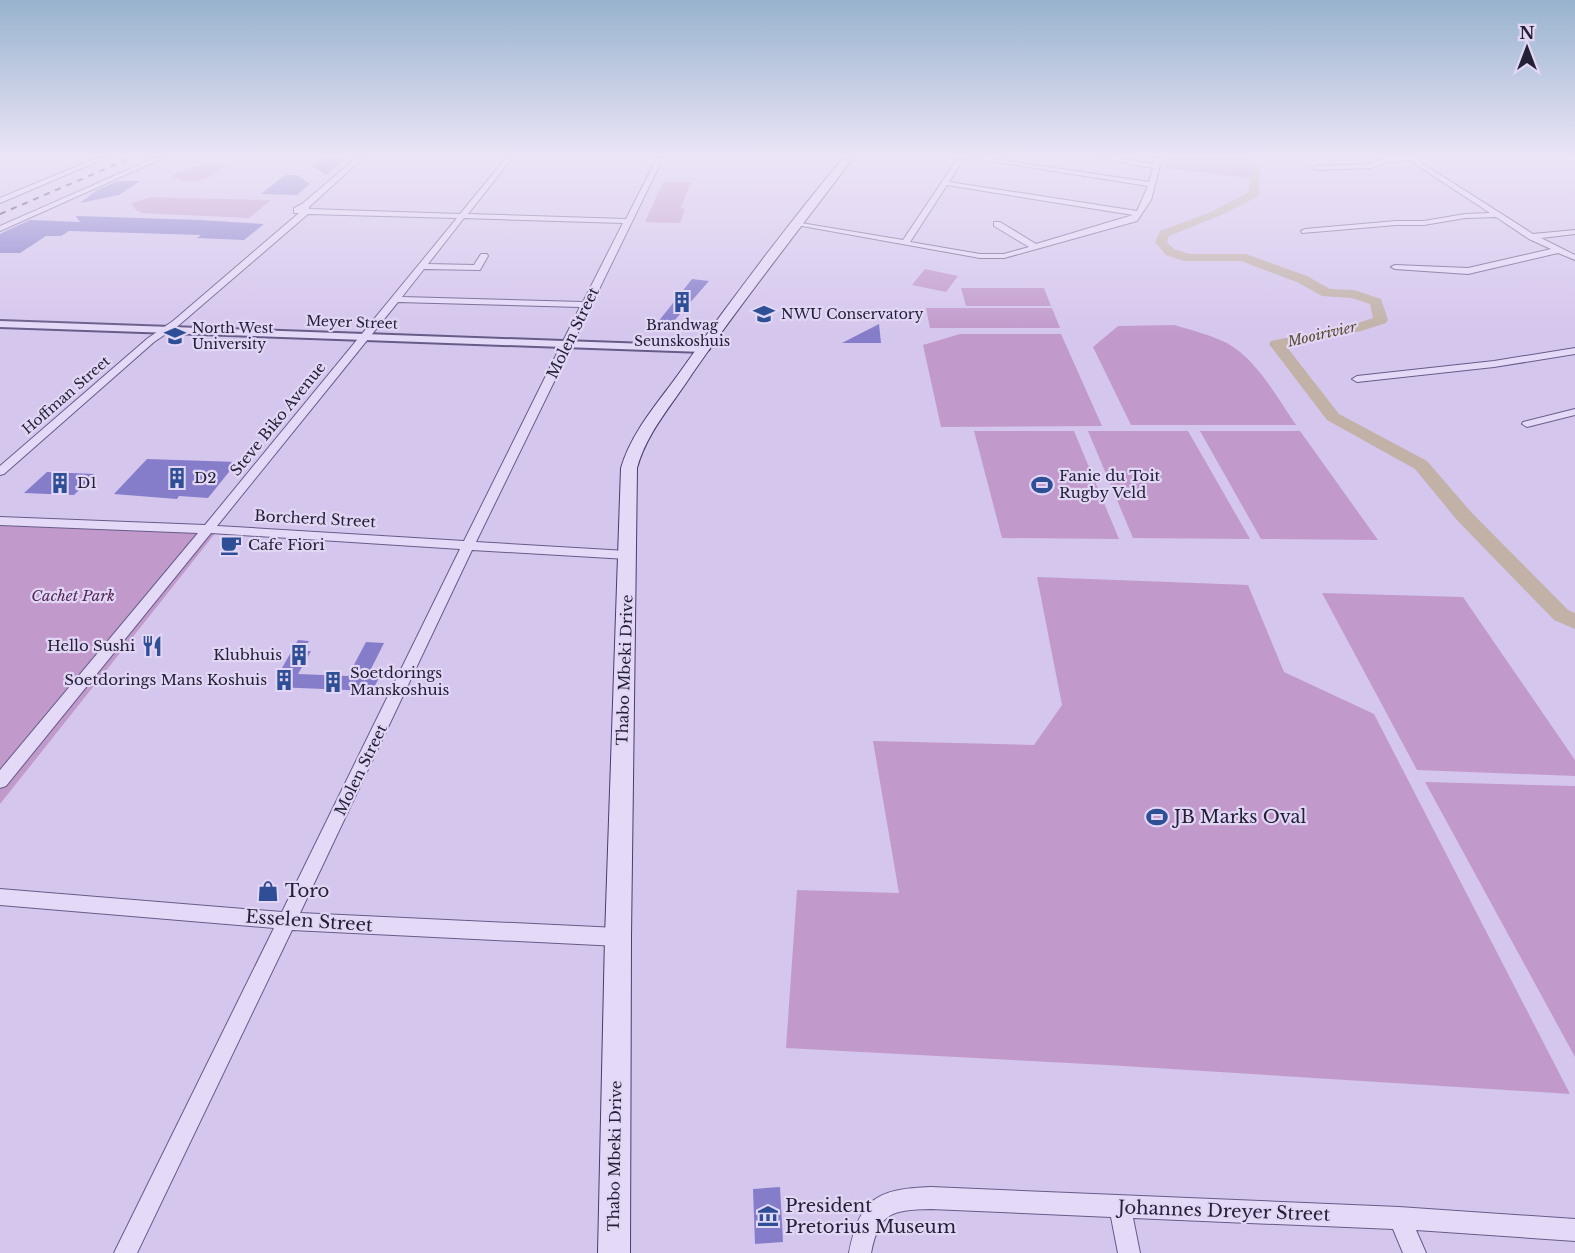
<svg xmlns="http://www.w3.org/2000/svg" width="1575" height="1253" font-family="'Libre Baskerville',serif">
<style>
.green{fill:#c19acb}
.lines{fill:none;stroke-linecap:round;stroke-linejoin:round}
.river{fill:#c1b1a7;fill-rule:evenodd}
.building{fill:#857dca}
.minor-casing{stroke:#665c88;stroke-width:2}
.tertiary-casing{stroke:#665c88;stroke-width:4}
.secondary-casing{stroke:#483f6a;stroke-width:2}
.minor{fill:#e5d9f8;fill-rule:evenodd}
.tertiary{fill:#e5d9f8;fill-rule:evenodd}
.secondary{fill:#e5d9f8;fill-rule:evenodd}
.rail{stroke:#242038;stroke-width:2;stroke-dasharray:6 6;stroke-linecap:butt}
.labels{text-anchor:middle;stroke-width:4.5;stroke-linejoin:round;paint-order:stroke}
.far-poi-label{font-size:14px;fill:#242038;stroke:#e2d6f5;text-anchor:start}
.far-street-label{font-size:14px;fill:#242038;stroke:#e2d6f5}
.far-water-label{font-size:14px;font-style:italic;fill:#58492f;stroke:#e2d6f5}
.street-label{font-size:15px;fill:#242038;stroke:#e2d6f5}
.poi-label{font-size:15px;fill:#242038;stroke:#e2d6f5;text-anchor:start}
.park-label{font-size:15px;font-style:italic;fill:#522754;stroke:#e2d6f5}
.near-poi-label{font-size:18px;fill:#242038;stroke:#e2d6f5;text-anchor:start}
.near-street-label{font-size:18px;fill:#242038;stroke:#e2d6f5}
</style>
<rect width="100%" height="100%" fill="#d5c6ed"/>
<g class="green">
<polygon points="1165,158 1241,158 1255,167 1255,179 1165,168 1167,159"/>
<path d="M209 162 230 164C206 177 199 189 171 176Z"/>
<polygon points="663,182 691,182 681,208 685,209 680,223 645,222"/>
<polygon points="151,197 271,200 249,218 141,213 135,209 131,203"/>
<polygon points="925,269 958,276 946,292 912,285"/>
<polygon points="961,288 1044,288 1051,306 966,306"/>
<polygon points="926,308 1052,308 1060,328 930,328"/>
<path d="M1174 325C1192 330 1210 335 1227 343 1257 360 1277 397 1296 425H1131L1093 347 1118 326Z"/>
<polygon points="960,334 1061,334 1102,426 941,427 923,345"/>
<polygon points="974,431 1074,431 1119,539 1002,538"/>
<polygon points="1088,431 1188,431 1250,539 1133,538"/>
<polygon points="1200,431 1300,431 1378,540 1261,539"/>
<polygon points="0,520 217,531 0,804"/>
<polygon points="1037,577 1248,585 1284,672 1374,714 1570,1094 1107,1065 786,1048 797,890 899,893 873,741 1034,745 1062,705"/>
<polygon points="1322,593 1463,597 1575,760 1575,776 1417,770"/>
<polygon points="1425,782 1575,786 1575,1057"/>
</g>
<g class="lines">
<polygon class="river" points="1236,158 1248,158 1260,167 1259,196 1219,216 1169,236 1167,242 1174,249 1189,254 1246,254 1307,276 1330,289 1354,290 1381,299 1388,320 1386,323 1361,331 1286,346 1339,414 1427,461 1471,512 1568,610 1575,613 1575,629 1554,620 1457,520 1415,469 1327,420 1269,344 1271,341 1358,323 1373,318 1370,304 1352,298 1322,296 1297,282 1241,261 1184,261 1166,255 1155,242 1160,231 1211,212 1249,192 1250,168"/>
</g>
<g class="building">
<polygon points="320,158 346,158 326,175 312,165"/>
<polygon points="285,175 297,175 310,184 297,195 261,194"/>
<polygon points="118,181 140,181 119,195 80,203 97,190"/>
<polygon points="76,216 200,220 264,224 244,240 197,238 201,235 69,231 61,236 46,236 20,253 0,253 0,234 6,231 30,220 80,222"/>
<polygon points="692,279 709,281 667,329 654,327"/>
<polygon points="879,324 881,343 842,343"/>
<polygon points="147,459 237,462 208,498 179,496 177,499 114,494"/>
<polygon points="47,472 95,474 74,495 24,493"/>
<polygon points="298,640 309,641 303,651 311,651 298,674 348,676 366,642 384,643 367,677 379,678 372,691 275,687 286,668 282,668"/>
<polygon points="780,1187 783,1242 755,1244 753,1189"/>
</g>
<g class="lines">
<defs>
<g id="minor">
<polygon points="97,158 106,158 0,203 0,198"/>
<polygon points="155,158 163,158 0,231 0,226"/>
<path d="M356 158H363L309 207V209L460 214 506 158H512L468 214 626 219 657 158H663L476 542 627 551 633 555 627 559 472 550 300 913 618 928 624 931 627 937 624 943 618 946 292 930 137 1253H114L274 928 0 905V889L282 912 460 549 211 533 6 786 0 788V770L198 533 0 525V517L205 525 457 218 308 214 179 325 154 342 4 474 0 475V466L148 338 173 321 299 213H294V208L302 204ZM464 218 623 223 583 302 402 297 424 269 480 270 488 256 487 254H481L474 265 428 264ZM398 302 580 307 464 541 217 526Z"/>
<path d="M958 158H964L949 182 1137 211 1148 186 972 158H987L1149 182 1153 168 1101 158H1116L1154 164 1153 158H1159L1161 161 1151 200 1137 221 1004 258H980L791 224 795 222 903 240ZM947 185 1133 215 1036 244 1000 222H994V226L1029 247 1004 254H980L910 242Z"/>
<polygon points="1385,158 1414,158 1533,234 1575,230 1575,234 1541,238 1575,255 1575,260 1558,253 1468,274 1395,269 1391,267 1395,265 1468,268 1551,249 1529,239 1496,217 1465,218 1424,225 1396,225 1302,233 1301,231 1305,229 1396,221 1424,221 1465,214 1490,213 1409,160 1386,162 1370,168 1315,170 1312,168 1315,166 1369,164"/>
<polygon points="1575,348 1575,354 1494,367 1357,382 1352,379 1357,376 1494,361"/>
<polygon points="1575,409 1575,415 1527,427 1522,424 1523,422"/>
<path d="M931 1187 1399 1207 1575 1219V1241L1416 1230 1426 1253H1403L1393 1229 1133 1218 1140 1253H1118L1111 1217 931 1209C892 1210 879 1212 871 1253H849C860 1198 877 1189 931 1187Z"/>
</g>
<polygon id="tertiary" points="0,321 703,346 709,349 703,352 0,327"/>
<path id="secondary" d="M843 158H853C799 230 743 300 692 374 672 405 647 432 637 468L631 937 630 1253H598L605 937 621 468C632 431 658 403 680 372 732 298 786 227 843 158Z"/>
</defs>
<use href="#minor" class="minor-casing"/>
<use href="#tertiary" class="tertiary-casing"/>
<use href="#secondary" class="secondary-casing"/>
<use href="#minor" class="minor"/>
<use href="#tertiary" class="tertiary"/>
<use href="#secondary" class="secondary"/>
<polyline class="rail" points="0,214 131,158"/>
</g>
<linearGradient id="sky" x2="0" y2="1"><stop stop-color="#98b3ce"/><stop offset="0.47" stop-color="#ece5f7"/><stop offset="1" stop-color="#ece5f7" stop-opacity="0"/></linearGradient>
<rect width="1575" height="333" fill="url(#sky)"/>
<defs>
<symbol id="building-bare" viewBox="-9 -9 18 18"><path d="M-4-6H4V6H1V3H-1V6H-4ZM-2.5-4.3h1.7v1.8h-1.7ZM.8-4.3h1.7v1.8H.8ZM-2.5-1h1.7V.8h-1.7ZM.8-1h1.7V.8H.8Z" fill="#2e4f95" stroke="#e2d6f5" stroke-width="2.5" paint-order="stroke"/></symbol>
<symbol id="school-bare" viewBox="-9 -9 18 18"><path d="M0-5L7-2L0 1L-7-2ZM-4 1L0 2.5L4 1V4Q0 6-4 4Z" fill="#2e4f95" stroke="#e2d6f5" stroke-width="2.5" paint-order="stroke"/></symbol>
<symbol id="university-bare" viewBox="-9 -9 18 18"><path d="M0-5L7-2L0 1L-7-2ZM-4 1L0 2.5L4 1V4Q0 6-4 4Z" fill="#2e4f95" stroke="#e2d6f5" stroke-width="2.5" paint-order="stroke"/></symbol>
<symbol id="stadium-bare" viewBox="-9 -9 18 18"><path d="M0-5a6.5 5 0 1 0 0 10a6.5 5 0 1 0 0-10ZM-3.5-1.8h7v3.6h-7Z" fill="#2e4f95" stroke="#e2d6f5" stroke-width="2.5" paint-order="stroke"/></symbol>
<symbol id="cafe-bare" viewBox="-9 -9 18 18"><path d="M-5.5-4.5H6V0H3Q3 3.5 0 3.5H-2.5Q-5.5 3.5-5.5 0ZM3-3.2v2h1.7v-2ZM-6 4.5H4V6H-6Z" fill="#2e4f95" stroke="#e2d6f5" stroke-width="2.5" paint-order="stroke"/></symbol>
<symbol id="restaurant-bare" viewBox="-9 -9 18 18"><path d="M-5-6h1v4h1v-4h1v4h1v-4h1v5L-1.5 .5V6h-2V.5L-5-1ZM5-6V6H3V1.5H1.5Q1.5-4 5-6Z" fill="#2e4f95" stroke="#e2d6f5" stroke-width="2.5" paint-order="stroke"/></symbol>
<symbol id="shop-bare" viewBox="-9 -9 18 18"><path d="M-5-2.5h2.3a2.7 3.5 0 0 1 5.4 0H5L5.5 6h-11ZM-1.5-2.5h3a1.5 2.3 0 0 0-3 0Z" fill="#2e4f95" stroke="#e2d6f5" stroke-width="2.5" paint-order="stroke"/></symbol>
<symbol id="museum-bare" viewBox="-9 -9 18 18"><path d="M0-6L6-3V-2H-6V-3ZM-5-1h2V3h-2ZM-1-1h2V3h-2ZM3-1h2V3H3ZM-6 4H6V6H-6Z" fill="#2e4f95" stroke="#e2d6f5" stroke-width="2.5" paint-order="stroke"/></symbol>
</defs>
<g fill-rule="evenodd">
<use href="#building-bare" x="667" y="287" width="30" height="30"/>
<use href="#school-bare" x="749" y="299" width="30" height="30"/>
<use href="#university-bare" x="160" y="321" width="30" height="30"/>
<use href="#building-bare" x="162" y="463" width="30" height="30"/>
<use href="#building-bare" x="45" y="468" width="30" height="30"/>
<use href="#stadium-bare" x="1027" y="470" width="30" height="30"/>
<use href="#cafe-bare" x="216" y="530" width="30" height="30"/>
<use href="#restaurant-bare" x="137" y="631" width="30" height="30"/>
<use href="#building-bare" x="284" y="640" width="30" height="30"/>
<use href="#building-bare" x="269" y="665" width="30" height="30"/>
<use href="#building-bare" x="318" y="667" width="30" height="30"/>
<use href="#stadium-bare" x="1142" y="802" width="30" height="30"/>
<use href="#shop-bare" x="253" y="876" width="30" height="30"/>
<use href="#museum-bare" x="753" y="1201" width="30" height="30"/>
</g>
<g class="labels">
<g class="far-poi-label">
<text x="781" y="319">NWU Conservatory</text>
<text x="682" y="330" text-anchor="middle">Brandwag<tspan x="682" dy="16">Seunskoshuis</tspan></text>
<text x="192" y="333">North West<tspan x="192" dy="16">University</tspan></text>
</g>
<g class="far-street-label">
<text transform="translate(352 322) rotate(2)" y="5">Meyer Street</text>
<text transform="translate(66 395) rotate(-41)" y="5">Hoffman Street</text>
</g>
<g class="far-water-label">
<text transform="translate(1322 334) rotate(-13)" y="5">Mooirivier</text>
</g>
<g class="street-label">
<text transform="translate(573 333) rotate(-64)" y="5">Molen Street</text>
<text transform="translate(278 419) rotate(-51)" y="5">Steve Biko Avenue</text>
<text transform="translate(315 519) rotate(3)" y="5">Borcherd Street</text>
<text transform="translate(625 670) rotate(-88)" y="5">Thabo Mbeki Drive</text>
<text transform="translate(361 770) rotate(-64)" y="5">Molen Street</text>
<text transform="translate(615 1156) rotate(-89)" y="5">Thabo Mbeki Drive</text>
</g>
<g class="poi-label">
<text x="1059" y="481">Fanie du Toit<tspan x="1059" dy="17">Rugby Veld</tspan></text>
<text x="194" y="483">D2</text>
<text x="77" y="488">D1</text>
<text x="248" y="550">Cafe Fiori</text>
<text x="135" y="651" text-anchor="end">Hello Sushi</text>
<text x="282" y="660" text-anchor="end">Klubhuis</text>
<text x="350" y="678">Soetdorings<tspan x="350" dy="17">Manskoshuis</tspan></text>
<text x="267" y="685" text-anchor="end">Soetdorings Mans Koshuis</text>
</g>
<g class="park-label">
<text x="73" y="601">Cachet Park</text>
</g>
<g class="near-poi-label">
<text x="1174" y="823">JB Marks Oval</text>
<text x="285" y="897">Toro</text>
<text x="785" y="1212">President<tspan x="785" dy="21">Pretorius Museum</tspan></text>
</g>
<g class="near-street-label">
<text transform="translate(309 921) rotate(4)" y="6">Esselen Street</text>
<text transform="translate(1224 1211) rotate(2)" y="6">Johannes Dreyer Street</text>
</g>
</g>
<g transform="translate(1527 48)" stroke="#e2d6f5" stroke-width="4.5" paint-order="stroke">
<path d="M0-4.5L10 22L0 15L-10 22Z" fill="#242038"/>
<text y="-9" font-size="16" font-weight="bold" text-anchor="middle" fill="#242038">N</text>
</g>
</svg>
